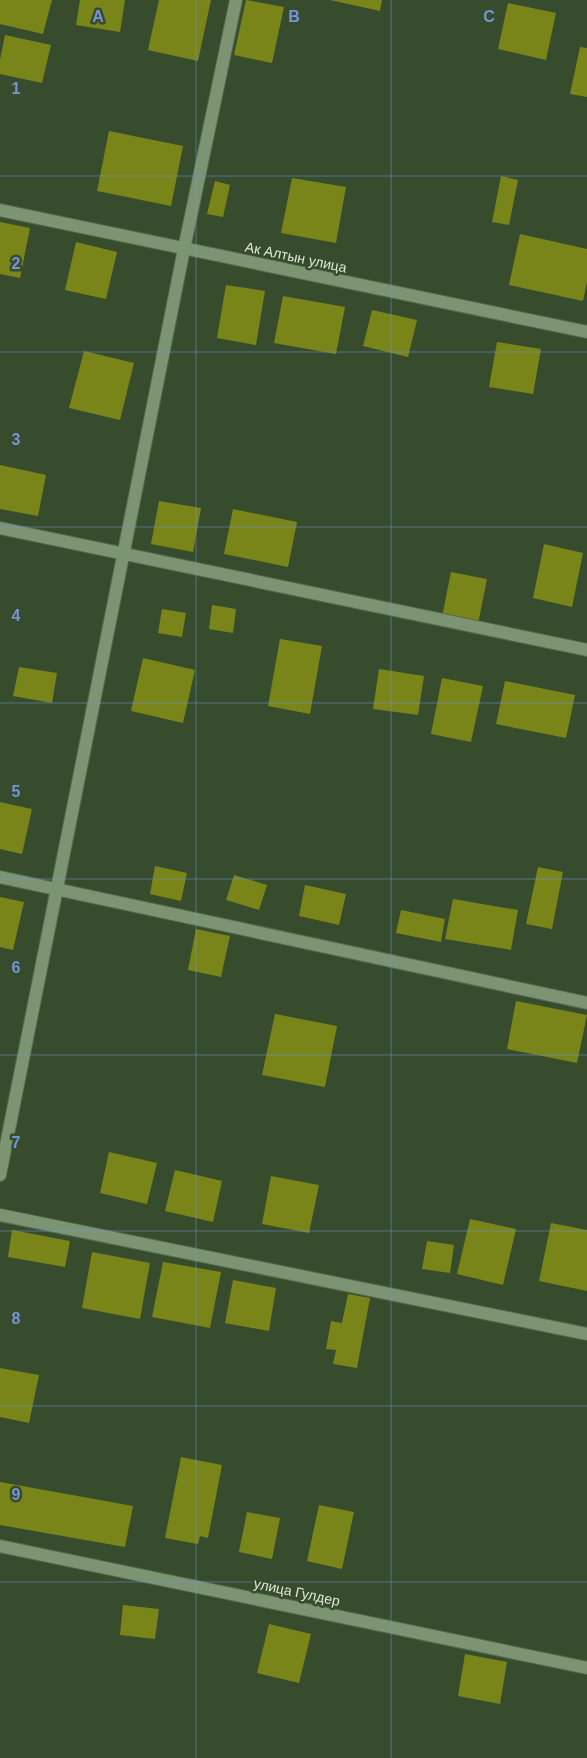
<svg xmlns="http://www.w3.org/2000/svg" width="587" height="1758" font-family="Arial,sans-serif">
<style>
.building{fill:#798519}
.lines{fill:none;stroke-linecap:round;stroke-linejoin:round}
.service-casing{stroke:#56684e;stroke-width:14}
.minor-casing{stroke:#56684e;stroke-width:14}
.service{stroke:#7c9472;stroke-width:12}
.minor{stroke:#7c9472;stroke-width:12}
.grid{fill:none;stroke:#7394d7;stroke-width:1;stroke-opacity:0.55}
.labels{text-anchor:middle;stroke-width:5;stroke-linejoin:round;paint-order:stroke}
.street-label{font-size:14px;fill:#dce9d6;stroke:#374c2d}
.grid-label{font-size:16px;text-anchor:middle;font-weight:bold;fill:#7394d7;stroke:#374c2d;stroke-width:5;stroke-linejoin:round;paint-order:stroke}
</style>
<rect width="100%" height="100%" fill="#374c2d"/>
<g class="building">
<polygon points="0,0 52,0 43,34 0,24"/>
<polygon points="80,0 125,0 120,32 76,25"/>
<polygon points="159,0 211,0 198,61 148,50"/>
<polygon points="246,0 284,7 272,63 234,55"/>
<polygon points="330,0 382,0 380,11"/>
<polygon points="508,3 556,13 546,60 498,49"/>
<polygon points="5,35 51,45 42,83 0,74 0,60"/>
<polygon points="580,47 587,48 587,97 570,94"/>
<polygon points="109,131 183,146 171,206 97,191"/>
<polygon points="501,176 518,180 509,225 492,222"/>
<polygon points="292,178 346,187 336,243 281,233"/>
<polygon points="215,181 230,185 223,217 207,214"/>
<polygon points="0,222 30,228 20,278 0,274"/>
<polygon points="520,234 587,249 587,282 583,301 509,285"/>
<polygon points="76,242 117,252 106,299 65,290"/>
<polygon points="226,285 265,291 256,345 217,338"/>
<polygon points="283,296 345,307 336,354 274,343"/>
<polygon points="372,310 417,320 408,357 363,346"/>
<polygon points="497,342 541,349 533,394 489,387"/>
<polygon points="84,351 134,363 120,420 69,408"/>
<polygon points="0,465 46,475 38,516 0,509"/>
<polygon points="159,501 201,508 193,552 151,544"/>
<polygon points="233,509 297,522 288,567 224,554"/>
<polygon points="544,544 583,553 572,607 533,598"/>
<polygon points="451,572 487,579 478,624 442,617"/>
<polygon points="212,605 236,609 233,633 209,629"/>
<polygon points="162,609 186,613 182,637 158,633"/>
<polygon points="280,639 322,646 310,714 268,706"/>
<polygon points="143,658 195,670 183,723 131,711"/>
<polygon points="19,667 57,673 52,703 13,696"/>
<polygon points="379,669 424,676 418,715 373,709"/>
<polygon points="442,678 483,686 471,742 431,734"/>
<polygon points="505,681 575,695 566,738 496,724"/>
<polygon points="0,802 32,809 22,854 0,849"/>
<polygon points="155,866 187,873 181,901 150,894"/>
<polygon points="538,867 563,872 552,929 526,924"/>
<polygon points="234,875 267,885 259,910 226,900"/>
<polygon points="305,885 346,894 339,925 299,916"/>
<polygon points="0,897 24,902 13,950 0,947"/>
<polygon points="453,899 518,910 511,950 445,939"/>
<polygon points="401,910 445,919 441,942 396,933"/>
<polygon points="196,929 230,936 221,977 188,970"/>
<polygon points="516,1001 587,1015 577,1063 507,1049"/>
<polygon points="275,1014 337,1026 325,1087 262,1075"/>
<polygon points="109,1152 157,1163 147,1204 100,1193"/>
<polygon points="175,1170 222,1181 213,1222 165,1211"/>
<polygon points="271,1176 319,1185 309,1233 262,1224"/>
<polygon points="470,1219 516,1229 503,1285 457,1274"/>
<polygon points="551,1223 587,1230 587,1291 539,1281"/>
<polygon points="12,1230 70,1241 65,1267 8,1257"/>
<polygon points="427,1241 454,1245 450,1273 422,1269"/>
<polygon points="92,1252 150,1263 140,1319 82,1308"/>
<polygon points="163,1262 221,1272 210,1328 152,1317"/>
<polygon points="233,1280 276,1288 269,1331 225,1323"/>
<polygon points="348,1294 370,1298 357,1368 333,1364 336,1350 326,1349 331,1321 342,1323"/>
<polygon points="0,1368 39,1375 29,1423 0,1417"/>
<polygon points="181,1457 222,1465 208,1538 200,1536 198,1544 165,1538"/>
<polygon points="0,1482 133,1506 125,1547 0,1525"/>
<polygon points="319,1505 354,1512 342,1569 307,1561"/>
<polygon points="247,1512 280,1518 272,1559 239,1552"/>
<polygon points="123,1605 159,1609 155,1639 120,1635"/>
<polygon points="269,1624 311,1634 299,1683 257,1673"/>
<polygon points="465,1654 507,1662 500,1704 458,1696"/>
</g>
<g class="lines">
<defs>
<polyline id="service" points="0,528 587,650"/>
<g id="minor">
<polyline points="0,210 587,332"/>
<polyline points="0,877 587,1003"/>
<polyline points="0,1175 184,249 236,0"/>
<polyline points="0,1215 587,1334"/>
<polyline points="0,1546 587,1668"/>
</g>
</defs>
<use href="#service" class="service-casing"/>
<use href="#minor" class="minor-casing"/>
<use href="#service" class="service"/>
<use href="#minor" class="minor"/>
</g>
<path class="grid" d="M196 0V1758M391 0V1758M0 176H587M0 352H587M0 527H587M0 703H587M0 879H587M0 1055H587M0 1231H587M0 1406H587M0 1582H587"/>
<g class="labels">
<g class="street-label">
<text transform="translate(296 257) rotate(12)" y="5">Ак Алтын улица</text>
<text transform="translate(297 1592) rotate(12)" y="5">улица Гулдер</text>
</g>
</g>
<g class="grid-label">
<text x="98" y="22">A</text>
<text x="294" y="22">B</text>
<text x="489" y="22">C</text>
<text x="16" y="94">1</text>
<text x="16" y="269">2</text>
<text x="16" y="445">3</text>
<text x="16" y="621">4</text>
<text x="16" y="797">5</text>
<text x="16" y="973">6</text>
<text x="16" y="1148">7</text>
<text x="16" y="1324">8</text>
<text x="16" y="1500">9</text>
</g>
</svg>
